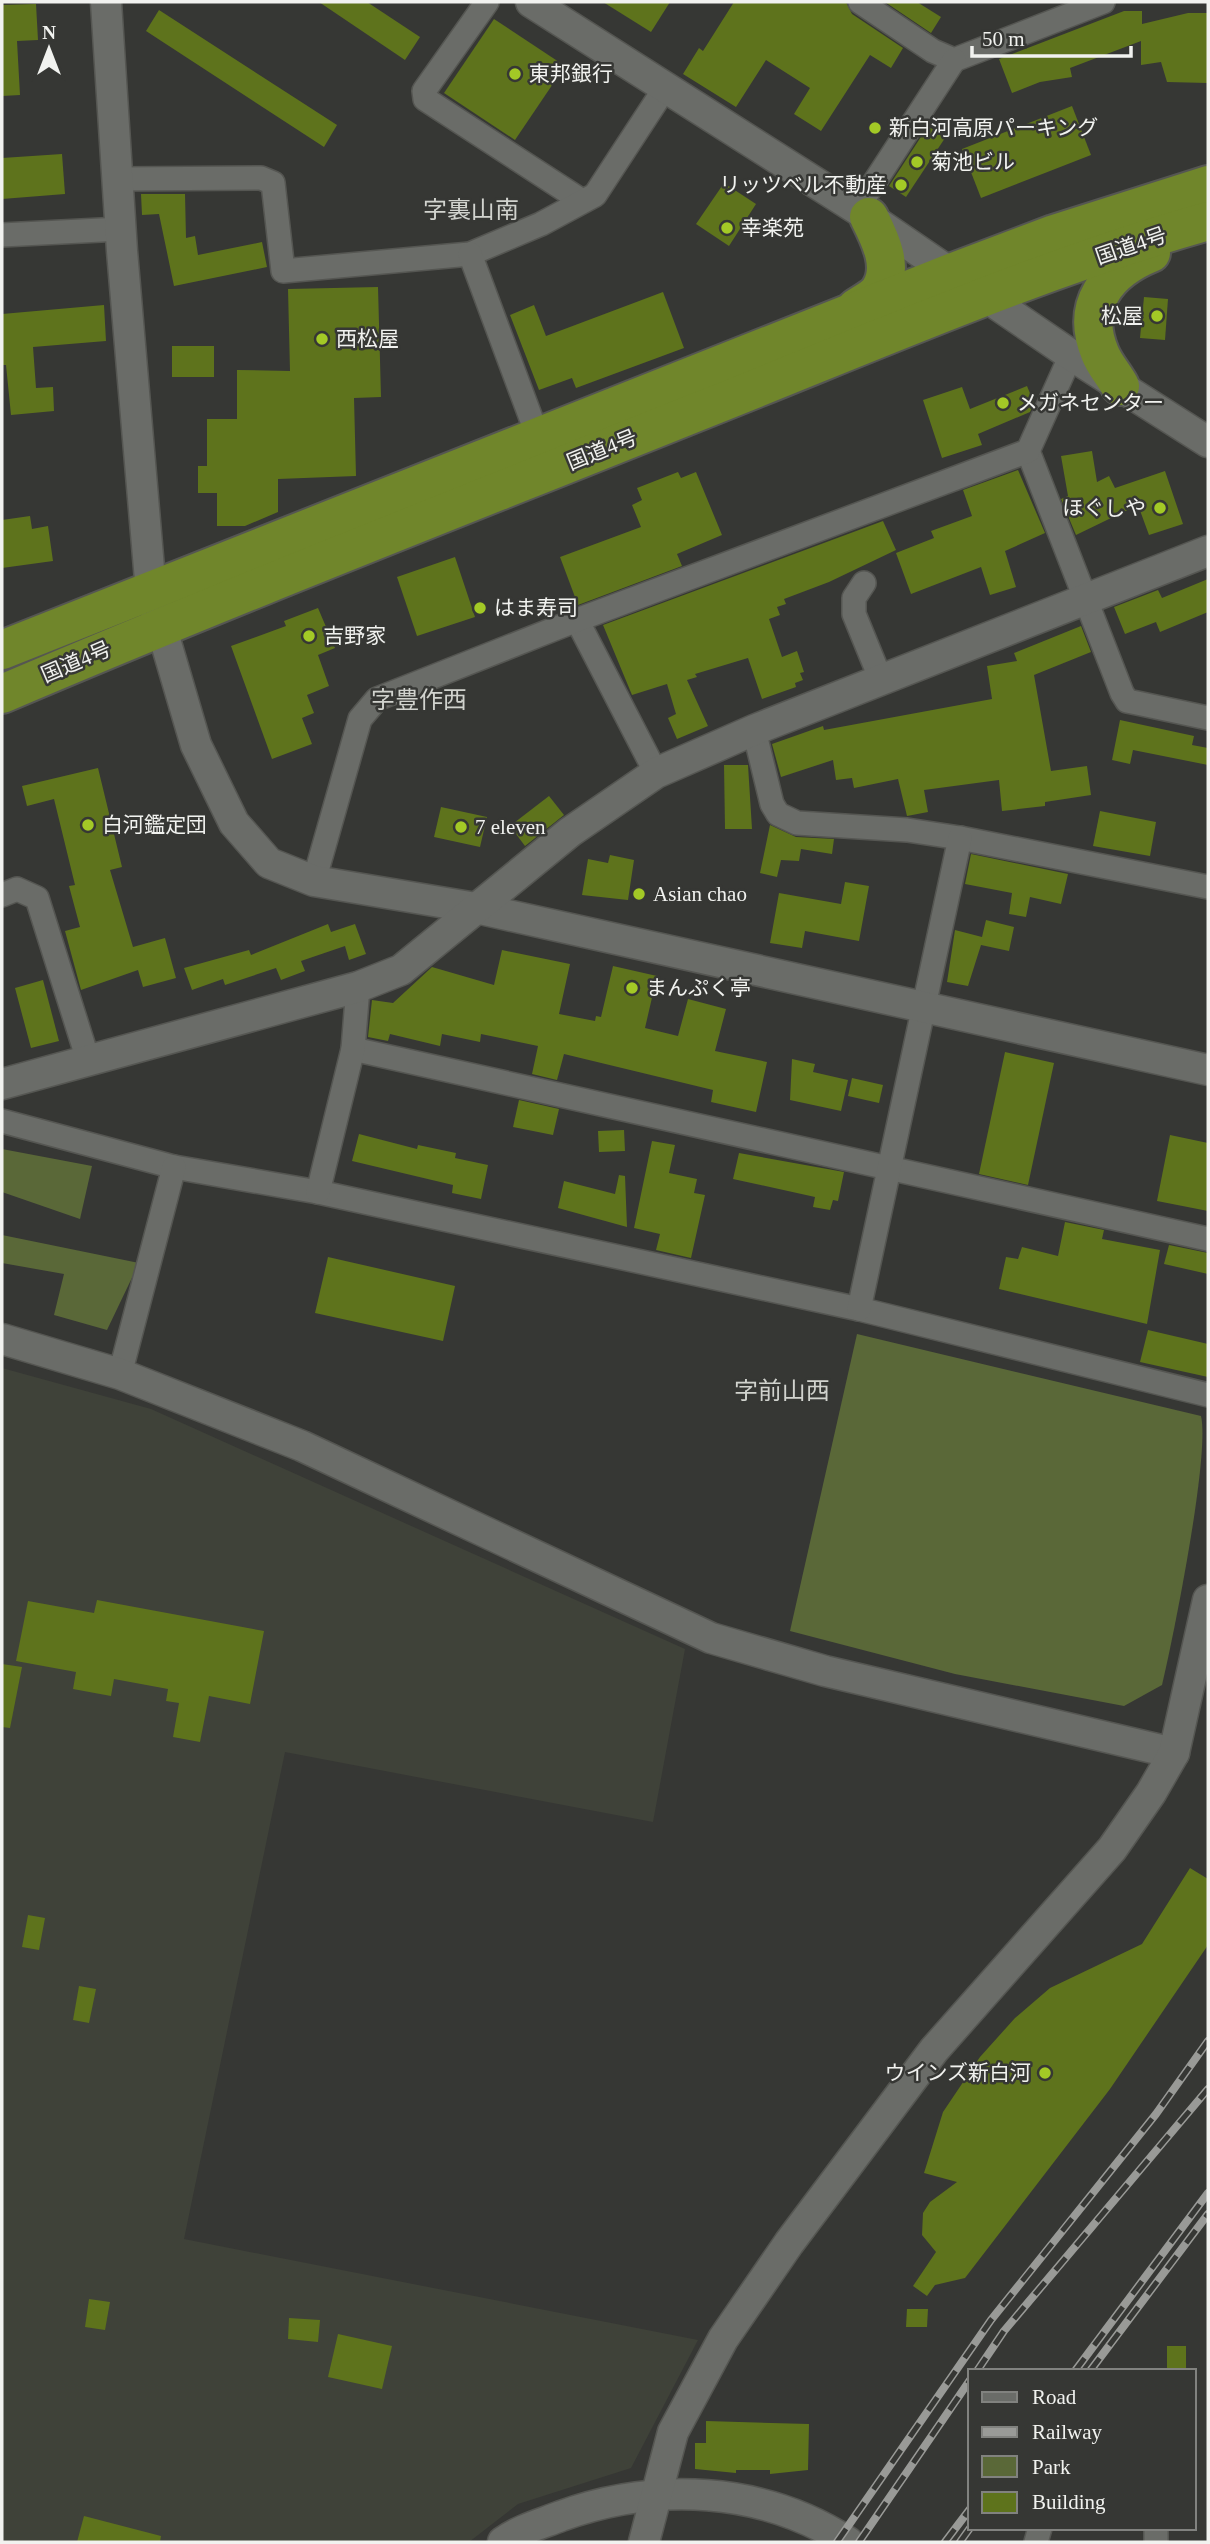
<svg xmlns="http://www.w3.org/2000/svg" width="1210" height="2544" font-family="'Times New Roman','Noto Sans JP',serif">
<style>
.built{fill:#3f4239}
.green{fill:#5a6838}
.building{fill:#5e731c}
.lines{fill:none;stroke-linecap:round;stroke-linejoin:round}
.minor-casing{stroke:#555652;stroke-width:26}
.tertiary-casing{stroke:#555652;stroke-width:33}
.trunk-casing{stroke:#555652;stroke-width:42}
.minor{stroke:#6a6c68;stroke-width:23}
.tertiary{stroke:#6a6c68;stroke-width:30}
.trunk{stroke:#70862b;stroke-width:38}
.rail-casing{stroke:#999a97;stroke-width:8}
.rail{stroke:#363734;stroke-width:5;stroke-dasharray:16;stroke-linecap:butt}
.poi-dot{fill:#a3c926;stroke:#363734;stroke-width:2.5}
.labels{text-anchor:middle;stroke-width:5;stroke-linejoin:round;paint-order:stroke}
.poi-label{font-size:21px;fill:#f1f2ef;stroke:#363734;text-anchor:start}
.street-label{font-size:21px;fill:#f1f2ef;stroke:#363734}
.quarter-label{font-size:24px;fill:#d1d3ce;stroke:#363734}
</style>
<rect width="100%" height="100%" fill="#363734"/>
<polygon class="built" points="2,1368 151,1409 685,1649 653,1822 285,1752 184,2239 698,2340 631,2468 518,2504 469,2542 2,2542"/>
<g class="green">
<polygon points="2,1149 92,1166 80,1219 2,1192"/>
<polygon points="2,1235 139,1263 107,1330 54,1315 64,1274 2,1263"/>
<path d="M857 1334 1201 1416C1210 1455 1174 1634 1162 1685L1124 1706 955 1674 790 1631Z"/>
</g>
<g class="building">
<polygon points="319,2 367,2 420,37 405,60"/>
<polygon points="603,2 670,2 651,32"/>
<polygon points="734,2 846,2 852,14 903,48 891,68 870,55 821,131 794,114 810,88 766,60 736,107 683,74 699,48 703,51"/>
<polygon points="885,2 917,2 941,17 931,33"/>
<polygon points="36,4 38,40 17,41 20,95 2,96 2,5"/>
<polygon points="159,10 337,125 324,147 146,31"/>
<polygon points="1124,11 1142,11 1142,24 1188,13 1208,13 1208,83 1167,82 1161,62 1141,65 1141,41 1070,68 1072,77 1040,82 1012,93 999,59"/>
<polygon points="494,19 565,66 515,140 444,93"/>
<polygon points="1072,106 1091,155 981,198 962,149"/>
<polygon points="928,126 945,138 906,197 889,186"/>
<polygon points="62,154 65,194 2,199 2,158"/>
<polygon points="724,183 756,204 729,246 696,224"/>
<polygon points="141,194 185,194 186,238 195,236 198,255 262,242 267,267 174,286 159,214 142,215"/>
<polygon points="378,287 381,397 354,398 356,476 278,479 278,512 245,526 217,526 217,493 198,493 198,466 207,466 207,419 237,419 237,370 290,371 288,289"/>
<polygon points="663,292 684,348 576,388 572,378 539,390 510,315 534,305 546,336"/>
<polygon points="1144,297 1168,299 1165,340 1140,338"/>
<polygon points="104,305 106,341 33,347 36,388 53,387 54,411 11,415 6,365 2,365 2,314"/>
<rect x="172" y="346" width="42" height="31"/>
<polygon points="1027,386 1034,403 1030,412 978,434 982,445 942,458 923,400 962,387 970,409"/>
<polygon points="1092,451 1097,482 1109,476 1115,488 1165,471 1183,524 1149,535 1138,505 1076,535 1061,499 1068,496 1061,456"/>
<polygon points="1018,470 1045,533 1005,551 1016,587 990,595 981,567 911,594 896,553 934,538 931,531 972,516 963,490"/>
<polygon points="678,472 681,478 696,472 722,535 677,554 682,566 578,605 560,557 641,527 632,505 642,500 637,488"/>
<polygon points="30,516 32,529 48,526 53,561 2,568 2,520"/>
<polygon points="883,521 896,550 829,582 784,599 786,604 777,607 780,615 769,619 782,657 797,651 804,672 800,673 803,680 795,683 796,687 762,699 748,658 695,674 697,677 687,680 708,726 677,739 668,718 676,714 667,684 632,695 603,625"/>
<polygon points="455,557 475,617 417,636 397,577"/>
<polygon points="1208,579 1208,612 1160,632 1156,622 1125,634 1114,607 1158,590 1162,598"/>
<polygon points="318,608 335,648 318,655 329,686 307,695 314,713 302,718 312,744 272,759 231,646 286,626 284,621"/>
<polygon points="1081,626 1091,652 1034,675 1051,771 1087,766 1091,795 1045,802 1045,806 1002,811 999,780 924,790 928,812 907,816 898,779 854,788 852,778 836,780 833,760 781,777 772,744 823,726 824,730 992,699 987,666 1017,661 1014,653"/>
<polygon points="1120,720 1194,736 1192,745 1208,748 1208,765 1133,750 1130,764 1112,760"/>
<polygon points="724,765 748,765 752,829 725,829"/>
<polygon points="98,768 122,867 110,870 133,947 165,938 176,978 143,987 138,970 81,990 65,931 80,927 69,886 75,885 54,799 27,806 22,786"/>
<polygon points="549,796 564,815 525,846 510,826"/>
<polygon points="441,807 487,817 480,847 434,837"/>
<polygon points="1100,811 1156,822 1150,856 1093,846"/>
<polygon points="770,825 796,837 834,839 832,854 801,849 799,861 781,860 777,877 760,873"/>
<polygon points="971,854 1068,874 1061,904 1030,897 1026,917 1009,914 1012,893 965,884"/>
<polygon points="610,855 634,860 628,900 582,895 588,859 608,863"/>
<polygon points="845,882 869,886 859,941 805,931 802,948 770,943 779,893 841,904"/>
<polygon points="986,920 1014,927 1009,951 981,945 968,986 947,982 955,930 982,937"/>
<polygon points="328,924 331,932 355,924 366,954 349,960 345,946 301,961 305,971 281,980 276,968 225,985 223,979 192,990 184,968 249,950 251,955"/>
<polygon points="502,950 570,964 559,1014 595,1021 596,1016 601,1017 613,966 657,976 645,1028 678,1036 688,999 726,1009 715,1051 767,1062 756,1112 711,1102 713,1090 564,1054 557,1080 532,1074 538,1046 481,1034 480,1042 442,1034 440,1046 390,1034 388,1041 368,1037 372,1000 393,1003 432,967 494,985"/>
<polygon points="43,980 59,1041 31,1048 15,988"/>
<polygon points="1005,1052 1054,1063 1028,1185 979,1174"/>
<polygon points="792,1059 815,1064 813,1072 848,1080 841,1111 790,1100"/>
<polygon points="852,1078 883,1085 879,1103 848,1096"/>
<polygon points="519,1100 559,1109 553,1135 513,1127"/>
<polygon points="624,1130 625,1151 599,1152 598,1131"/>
<polygon points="359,1134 417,1149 418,1145 456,1153 455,1158 488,1165 481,1199 452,1193 453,1185 352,1161"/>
<polygon points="1170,1135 1208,1143 1208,1211 1157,1201"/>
<polygon points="652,1141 675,1145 669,1173 697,1179 694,1193 705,1195 691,1258 656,1250 660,1234 634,1228"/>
<polygon points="739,1153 844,1172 838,1201 833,1200 830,1210 813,1207 815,1197 733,1179"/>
<polygon points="619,1175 625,1176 627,1227 558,1208 564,1181 615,1194"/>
<polygon points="1065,1222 1104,1230 1102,1239 1160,1250 1147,1324 999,1289 1006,1257 1018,1259 1022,1247 1058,1256"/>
<polygon points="1169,1245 1208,1253 1208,1274 1164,1264"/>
<polygon points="328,1257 455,1286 443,1341 315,1313"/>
<polygon points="1148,1330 1208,1344 1208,1377 1140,1362"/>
<polygon points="97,1600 264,1631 250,1704 209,1696 200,1742 173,1737 179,1703 166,1701 168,1689 114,1679 111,1696 73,1689 76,1672 16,1661 28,1601 94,1613"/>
<polygon points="2,1664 22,1667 10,1728 2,1727"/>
<polygon points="1190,1868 1208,1879 1208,1945 1110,2089 965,2278 935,2285 927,2296 913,2286 936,2252 922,2235 923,2213 930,2202 957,2182 924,2173 943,2112 980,2057 1015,2018 1050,1988 1142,1944"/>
<polygon points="28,1915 45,1918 39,1950 22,1947"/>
<polygon points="79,1986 96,1989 89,2023 73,2020"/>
<polygon points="89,2299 110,2302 105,2330 85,2327"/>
<polygon points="907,2309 928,2309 927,2327 906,2327"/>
<polygon points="289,2318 320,2320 318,2342 288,2339"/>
<polygon points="338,2334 392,2346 382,2389 328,2377"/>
<rect x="1167" y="2346" width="19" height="23"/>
<polygon points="706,2421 809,2424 808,2470 770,2474 770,2470 736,2470 736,2473 695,2469 695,2443 706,2443"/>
<polygon points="84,2516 161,2536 160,2542 77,2542"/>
</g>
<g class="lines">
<defs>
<g id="minor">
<polyline points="487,2 424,91 425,99 582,201"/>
<polyline points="860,2 933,51 954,60 1103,2"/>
<polyline points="119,179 261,178 273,183 283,271 470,254 541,224 595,195 665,88"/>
<polyline points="857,209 954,60"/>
<polyline points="2,235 121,229"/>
<polyline points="470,254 538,437"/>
<polyline points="1028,451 1122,693 1127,701 1137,703 1208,718"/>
<polyline points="864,583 854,598 854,614 881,680"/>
<polyline points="577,620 656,773"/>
<polyline points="754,730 772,804 778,814 797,823 907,830 960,838 1208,887"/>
<polyline points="314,881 360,719 377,699 577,620 1028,451 1071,355"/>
<polyline points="2,895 17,889 37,898 89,1063"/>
<polyline points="353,1049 1208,1239"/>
<polyline points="2,1121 174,1167 318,1192 859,1309 1208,1395"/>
<polyline points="318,1192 353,1049 358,987"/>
<polyline points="859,1309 960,838"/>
<polyline points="120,1374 174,1167"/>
<polyline points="1036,2542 1040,2528"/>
<polyline points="1156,2542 1156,2528"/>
</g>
<g id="tertiary">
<polyline points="106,2 122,251 151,592 196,745 234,823 269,863 314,881 476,908 1208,1070"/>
<polyline points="531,2 857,209 1071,355 1208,442"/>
<polyline points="2,1084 358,987 401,970 570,832 656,773 754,730 1208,551"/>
<polyline points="2,1339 120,1374 302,1446 711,1638 825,1671 1174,1753"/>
<path d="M503 2542C521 2529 541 2524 561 2516 655 2482 762 2486 848 2542"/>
<polyline points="644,2542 673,2432 723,2339 789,2243 934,2050 1112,1849 1151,1793 1174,1753 1208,1600"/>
</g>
<g id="trunk">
<path d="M856 308C863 303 874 298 879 291 895 268 880 239 869 217"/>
<path d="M1120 386C1114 375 1104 364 1100 353 1080 305 1107 271 1151 253"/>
<polyline points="2,650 951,273 1054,234 1208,185"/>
<path d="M2 694C234 595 468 504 702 410 869 344 1035 270 1208 221"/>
</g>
</defs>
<use href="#minor" class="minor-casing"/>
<use href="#tertiary" class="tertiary-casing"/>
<use href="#trunk" class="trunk-casing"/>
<use href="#minor" class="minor"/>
<use href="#tertiary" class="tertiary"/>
<use href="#trunk" class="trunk"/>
<defs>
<g id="rail">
<polyline points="977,2371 1004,2331 1208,2089"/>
<polyline points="1075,2371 1208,2193"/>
<polyline points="1090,2371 1208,2214"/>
<polyline points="837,2542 991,2320 1156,2114 1208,2041"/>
<polyline points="859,2542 970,2380"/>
<polyline points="945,2542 970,2509"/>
<polyline points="960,2542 970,2528"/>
</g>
</defs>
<use href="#rail" class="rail-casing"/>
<use href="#rail" class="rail"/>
</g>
<g class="poi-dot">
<circle cx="515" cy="74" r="7"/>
<circle cx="875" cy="128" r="7"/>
<circle cx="917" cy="162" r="7"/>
<circle cx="901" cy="185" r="7"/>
<circle cx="727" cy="228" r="7"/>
<circle cx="1157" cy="316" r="7"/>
<circle cx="322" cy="339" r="7"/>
<circle cx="1003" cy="403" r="7"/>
<circle cx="1160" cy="508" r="7"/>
<circle cx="480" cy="608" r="7"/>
<circle cx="309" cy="636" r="7"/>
<circle cx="88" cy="825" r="7"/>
<circle cx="461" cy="827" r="7"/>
<circle cx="639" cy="894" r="7"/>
<circle cx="632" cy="988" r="7"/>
<circle cx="1045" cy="2073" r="7"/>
</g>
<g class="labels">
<g class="poi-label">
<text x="529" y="81">東邦銀行</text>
<text x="889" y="135">新白河高原パーキング</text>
<text x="931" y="169">菊池ビル</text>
<text x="887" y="192" text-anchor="end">リッツベル不動産</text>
<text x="741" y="235">幸楽苑</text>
<text x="1143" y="323" text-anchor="end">松屋</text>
<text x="336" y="346">西松屋</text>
<text x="1017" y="410">メガネセンター</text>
<text x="1146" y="515" text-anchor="end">ほぐしや</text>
<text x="494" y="615">はま寿司</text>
<text x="323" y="643">吉野家</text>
<text x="102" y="832">白河鑑定団</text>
<text x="475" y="834">7 eleven</text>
<text x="653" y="901">Asian chao</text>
<text x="646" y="995">まんぷく亭</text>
<text x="1031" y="2080" text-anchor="end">ウインズ新白河</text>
</g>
<g class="street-label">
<text transform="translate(1131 246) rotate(-19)" y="7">国道4号</text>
<text transform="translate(602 450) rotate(-22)" y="7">国道4号</text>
<text transform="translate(76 662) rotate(-23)" y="7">国道4号</text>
</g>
<g class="quarter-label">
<text x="471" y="218">字裏山南</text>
<text x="419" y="708">字豊作西</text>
<text x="782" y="1399">字前山西</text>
</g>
</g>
<rect width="1210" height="2544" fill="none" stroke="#f1f2ef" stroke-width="7"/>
<rect x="968" y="2369" width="228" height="161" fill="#363734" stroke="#81827f" stroke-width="2"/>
<rect x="982" y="2392" width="35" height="10" fill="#6a6c68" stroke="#81827f" stroke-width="2"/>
<text x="1032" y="2404" font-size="21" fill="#f1f2ef">Road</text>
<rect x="982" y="2427" width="35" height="10" fill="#999a97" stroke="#81827f" stroke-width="2"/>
<text x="1032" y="2439" font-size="21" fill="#f1f2ef">Railway</text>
<rect x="982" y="2456" width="35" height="21" fill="#5a6838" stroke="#81827f" stroke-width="2"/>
<text x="1032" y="2474" font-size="21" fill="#f1f2ef">Park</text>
<rect x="982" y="2492" width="35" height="21" fill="#5e731c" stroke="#81827f" stroke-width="2"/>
<text x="1032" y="2509" font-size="21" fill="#f1f2ef">Building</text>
<g transform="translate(49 49)" stroke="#363734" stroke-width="5" paint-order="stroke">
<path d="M0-5L12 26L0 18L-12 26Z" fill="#f1f2ef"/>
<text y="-10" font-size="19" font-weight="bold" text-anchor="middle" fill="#f1f2ef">N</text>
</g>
<path d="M972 46v10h159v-10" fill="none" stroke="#f1f2ef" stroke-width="3.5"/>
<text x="982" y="46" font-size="21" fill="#f1f2ef" stroke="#363734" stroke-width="5" paint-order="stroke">50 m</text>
</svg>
